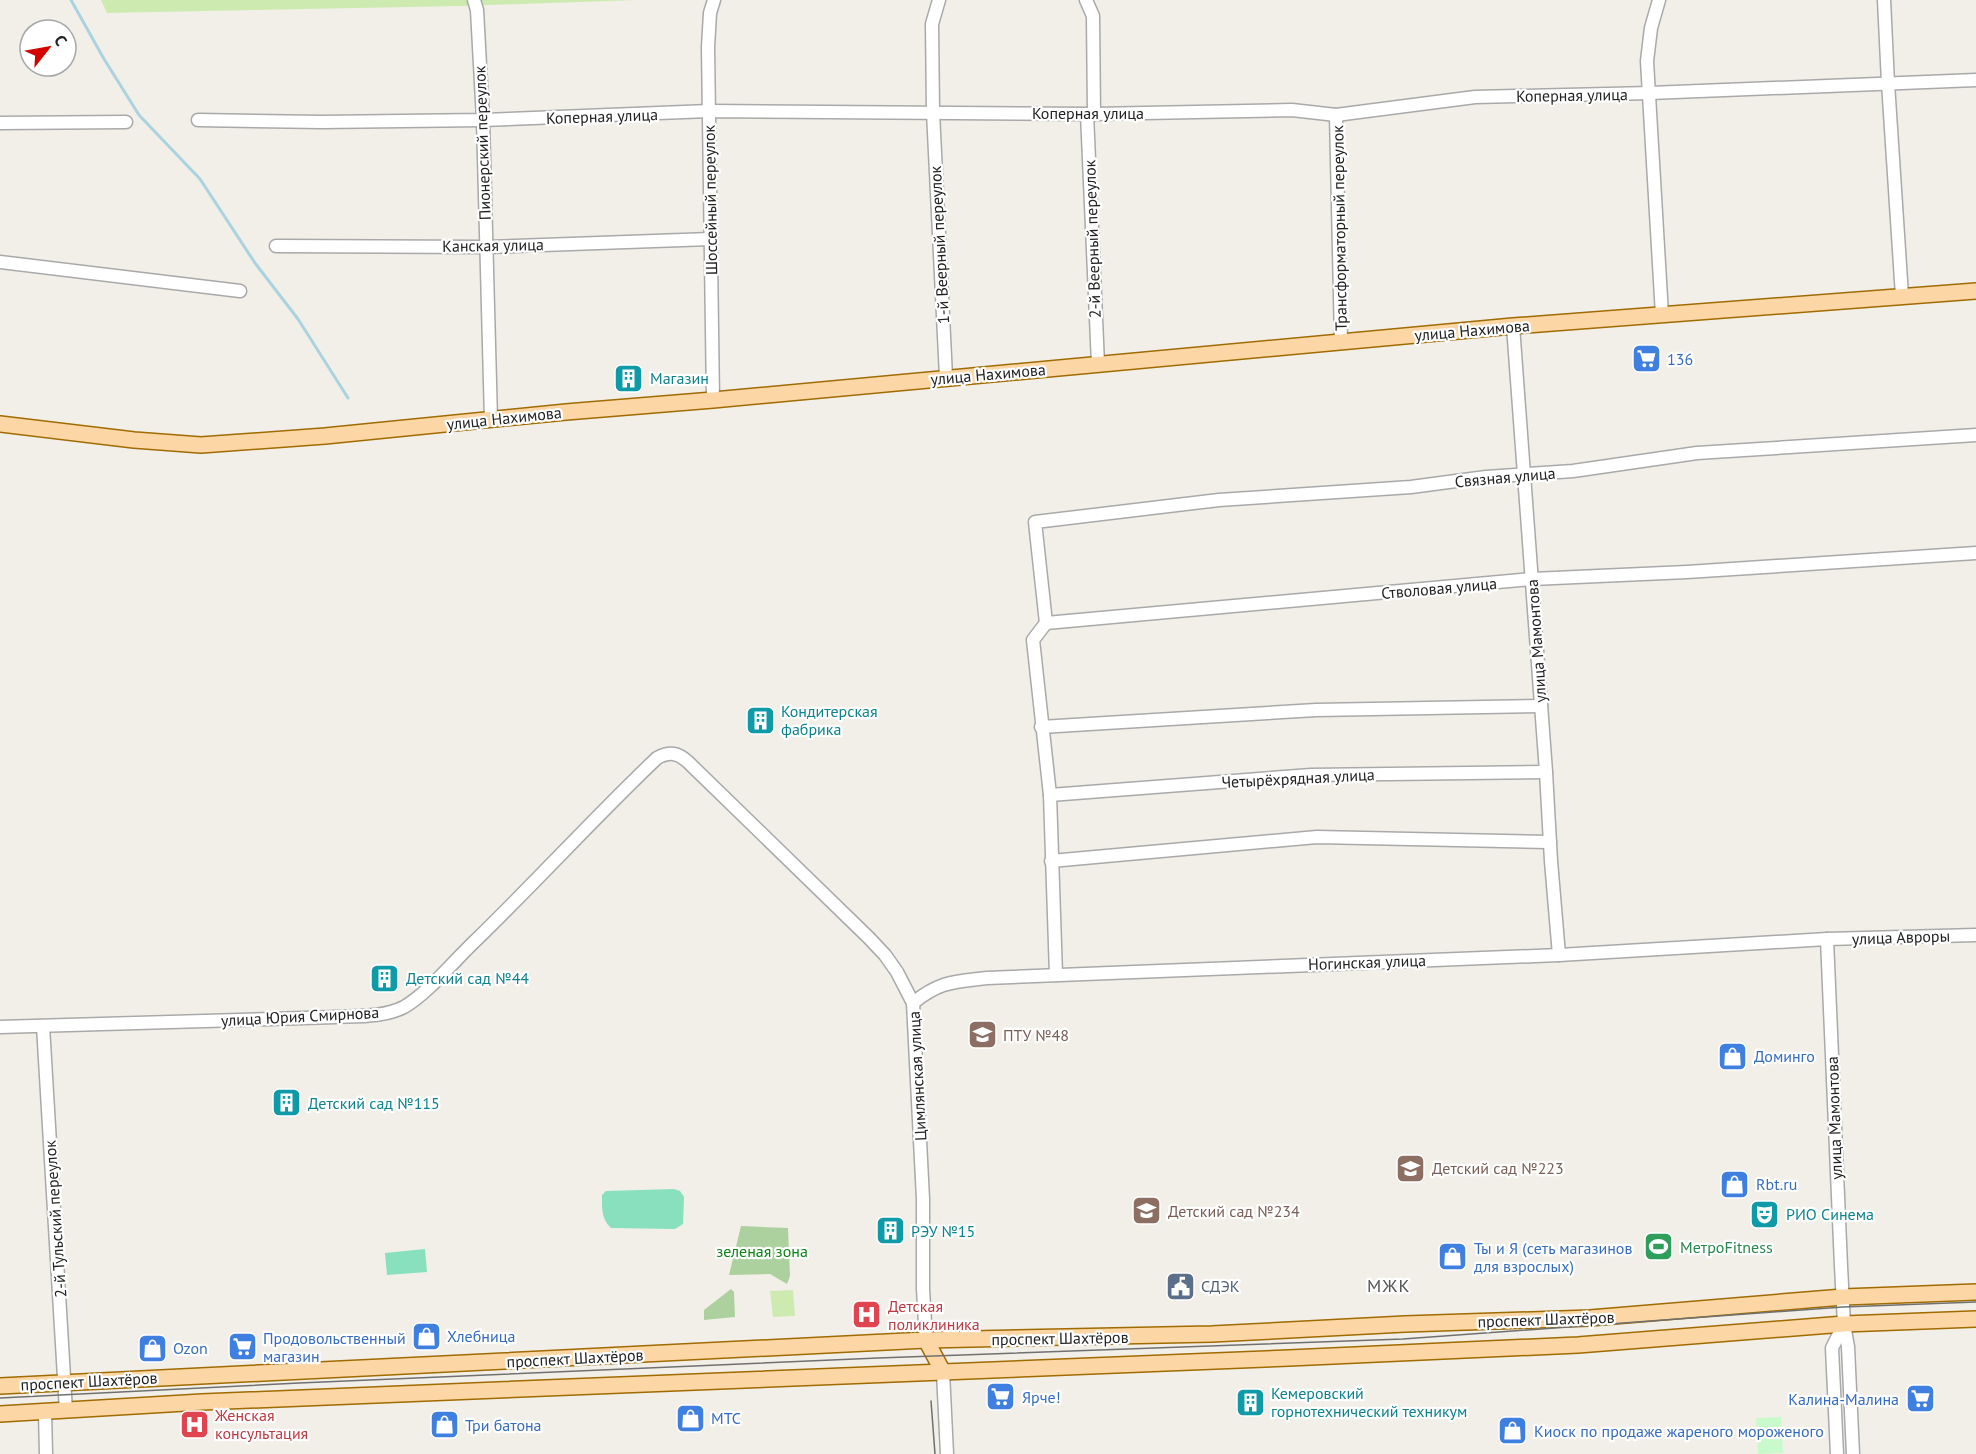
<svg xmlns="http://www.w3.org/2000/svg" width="1976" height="1454" font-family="'PT Sans',sans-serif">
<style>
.grass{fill:#cdebb0}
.forest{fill:#add19e}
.park{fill:#c8facc}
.pitch{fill:#88e0be}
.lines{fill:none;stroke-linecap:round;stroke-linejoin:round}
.stream{stroke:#aad3df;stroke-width:3}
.minor-casing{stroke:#a9a9a9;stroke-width:15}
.major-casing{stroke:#a06b00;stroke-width:18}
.minor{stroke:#fff;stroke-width:12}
.major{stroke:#fcd6a4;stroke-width:15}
.tram{stroke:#707070;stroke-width:1.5}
.labels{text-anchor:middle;stroke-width:4.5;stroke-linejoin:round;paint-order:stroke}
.street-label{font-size:16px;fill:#222;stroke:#fff}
.shop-label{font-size:16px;fill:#366cbe;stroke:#fff;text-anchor:start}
.culture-label{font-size:16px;fill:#0d838f;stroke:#fff;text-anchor:start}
.education-label{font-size:16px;fill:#785e54;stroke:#fff;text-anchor:start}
.leisure-label{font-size:16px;fill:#27864d;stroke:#fff;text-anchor:start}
.park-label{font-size:16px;fill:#0c8416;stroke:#fff}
.service-label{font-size:16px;fill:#4e5e75;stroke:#fff;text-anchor:start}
.health-label{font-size:16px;fill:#be3a42;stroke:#fff;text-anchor:start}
.neighbourhood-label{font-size:18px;letter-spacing:1.5px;fill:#555;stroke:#fff}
</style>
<rect width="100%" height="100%" fill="#f2efe9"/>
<g class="grass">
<polygon points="101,0 637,0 461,6 107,13"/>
<polygon points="793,1290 795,1316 773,1317 770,1291"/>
</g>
<g class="forest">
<polygon points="741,1226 788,1228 790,1276 787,1284 770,1274 729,1275"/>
<polygon points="731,1289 734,1292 735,1317 704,1320 704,1310"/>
</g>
<polygon class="park" points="1781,1417 1783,1453 1758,1454 1756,1418"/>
<g class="pitch">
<path d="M674 1189 680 1191 684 1197 683 1224 675 1229 611 1228C601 1219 602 1207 602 1195L606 1191Z"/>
<polygon points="425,1249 427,1272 387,1275 385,1253"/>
</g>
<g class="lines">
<polyline class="stream" points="71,0 104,59 139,115 200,179 255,263 298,319 348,398"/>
<defs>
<g id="minor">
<polyline points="474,0 477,10 483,120 491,420"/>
<polyline points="939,0 932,24 933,112 946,377"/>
<polyline points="1086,0 1093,16 1094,114"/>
<polyline points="1659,0 1651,28 1647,61 1662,315"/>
<polyline points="1884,0 1888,83 1902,296"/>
<polyline points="1087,114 1098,364"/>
<polyline points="1336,115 1341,342"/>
<polyline points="198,120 322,122 483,120 709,111 1094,114 1292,110 1336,115 1475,97 1650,93 1976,80"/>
<polyline points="0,123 126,122"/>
<polyline points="276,246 486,247 710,239"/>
<polyline points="0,262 240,291"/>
<polyline points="1513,326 1546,772 1551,861 1559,955"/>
<polyline points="713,400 708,47 710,13 714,0"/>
<polyline points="1046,623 1532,579 1687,572 1976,553"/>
<polyline points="1041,727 1316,710 1541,706"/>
<polyline points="1050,795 1311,775 1546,772"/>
<polyline points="1051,861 1317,837 1550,842"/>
<polyline points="1827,939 1841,1266 1844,1324 1848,1347 1853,1454"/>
<polyline points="1056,975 1050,795 1033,640 1046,623 1035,522 1219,500 1411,487 1486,477 1573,471 1697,453 1976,435"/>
<path d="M913 1003C940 981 954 982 987 978L1559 955 1827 939 1976 935"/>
<polyline points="43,1026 66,1411"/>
<path d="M0 1027 336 1017C358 1016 385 1017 404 1007 427 994 454 961 474 942 536 882 594 818 657 758 670 751 678 753 688 762L869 938 885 955 897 972 913 1003 923 1199V1289L926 1340"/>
<polyline points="943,1372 947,1454"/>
<polyline points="45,1412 46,1454"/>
<polyline points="1837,1454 1832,1348 1844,1324"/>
</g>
<g id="major">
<polyline points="0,424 134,440 201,445 325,436 566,412 713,400 1513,326 1976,291"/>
<polyline points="926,1340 943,1372"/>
<polyline points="0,1386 926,1340 1212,1334 1405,1324 1590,1318 1843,1297 1976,1292"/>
<polyline points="0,1414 202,1402 1289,1358 1578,1345 1844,1324 1976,1319"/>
</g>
</defs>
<use href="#minor" class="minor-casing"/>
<use href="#major" class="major-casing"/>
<use href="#minor" class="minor"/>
<use href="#major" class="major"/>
<g class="tram">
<polyline points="0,1398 299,1383 878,1358 1403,1339 1843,1307 1976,1302"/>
<polyline points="931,1401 935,1454"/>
</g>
</g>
<defs>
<symbol id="supermarket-square" viewBox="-11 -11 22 22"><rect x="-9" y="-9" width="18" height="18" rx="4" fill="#3f7fe0" stroke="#fff"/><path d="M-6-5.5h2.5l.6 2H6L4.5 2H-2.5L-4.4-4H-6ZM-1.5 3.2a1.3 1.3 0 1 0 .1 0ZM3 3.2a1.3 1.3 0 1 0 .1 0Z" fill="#fff"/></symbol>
<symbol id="building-square" viewBox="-11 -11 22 22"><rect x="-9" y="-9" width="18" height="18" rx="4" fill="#0f9aa8" stroke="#fff"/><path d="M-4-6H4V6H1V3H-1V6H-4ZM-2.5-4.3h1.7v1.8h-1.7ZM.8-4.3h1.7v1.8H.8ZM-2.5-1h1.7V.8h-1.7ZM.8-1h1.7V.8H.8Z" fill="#fff"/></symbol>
<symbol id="university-square" viewBox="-11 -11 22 22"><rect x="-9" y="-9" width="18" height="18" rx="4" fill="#8d6e63" stroke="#fff"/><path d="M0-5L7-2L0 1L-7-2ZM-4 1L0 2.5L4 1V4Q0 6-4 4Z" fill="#fff"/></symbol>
<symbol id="shop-square" viewBox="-11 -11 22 22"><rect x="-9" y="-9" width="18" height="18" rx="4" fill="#3f7fe0" stroke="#fff"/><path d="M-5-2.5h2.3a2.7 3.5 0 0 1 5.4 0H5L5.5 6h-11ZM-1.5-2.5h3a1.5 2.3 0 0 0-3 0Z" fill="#fff"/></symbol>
<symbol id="school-square" viewBox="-11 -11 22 22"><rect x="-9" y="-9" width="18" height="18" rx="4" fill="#8d6e63" stroke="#fff"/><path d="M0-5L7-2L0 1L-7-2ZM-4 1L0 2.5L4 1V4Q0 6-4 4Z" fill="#fff"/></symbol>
<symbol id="theatre-square" viewBox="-11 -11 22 22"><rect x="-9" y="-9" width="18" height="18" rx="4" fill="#0f9aa8" stroke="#fff"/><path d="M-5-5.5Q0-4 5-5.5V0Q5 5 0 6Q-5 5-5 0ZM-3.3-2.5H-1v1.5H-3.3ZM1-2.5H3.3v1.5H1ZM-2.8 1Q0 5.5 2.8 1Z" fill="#fff"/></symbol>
<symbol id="stadium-square" viewBox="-11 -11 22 22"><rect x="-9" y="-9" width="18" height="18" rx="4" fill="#2e9e5b" stroke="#fff"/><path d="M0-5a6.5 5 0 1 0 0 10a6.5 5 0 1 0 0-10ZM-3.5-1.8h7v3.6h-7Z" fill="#fff"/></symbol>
<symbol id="civic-square" viewBox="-11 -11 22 22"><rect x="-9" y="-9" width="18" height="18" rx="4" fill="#5c6f8a" stroke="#fff"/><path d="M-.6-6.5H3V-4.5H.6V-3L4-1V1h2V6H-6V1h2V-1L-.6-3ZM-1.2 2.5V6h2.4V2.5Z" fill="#fff"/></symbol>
<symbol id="hospital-square" viewBox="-11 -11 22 22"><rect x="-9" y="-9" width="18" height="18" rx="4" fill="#e0444e" stroke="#fff"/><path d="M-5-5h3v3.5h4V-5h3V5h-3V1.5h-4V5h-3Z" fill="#fff"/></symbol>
</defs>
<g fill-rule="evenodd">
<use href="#supermarket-square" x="1630" y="342" width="33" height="33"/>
<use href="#building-square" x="612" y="362" width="33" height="33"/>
<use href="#building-square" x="744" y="704" width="33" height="33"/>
<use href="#building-square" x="368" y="962" width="33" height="33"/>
<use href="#university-square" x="966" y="1018" width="33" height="33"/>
<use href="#shop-square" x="1716" y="1040" width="33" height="33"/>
<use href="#building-square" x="270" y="1086" width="33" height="33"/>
<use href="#school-square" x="1394" y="1152" width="33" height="33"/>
<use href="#shop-square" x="1718" y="1168" width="33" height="33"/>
<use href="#school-square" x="1130" y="1194" width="33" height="33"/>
<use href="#theatre-square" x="1748" y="1198" width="33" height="33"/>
<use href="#building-square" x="874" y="1214" width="33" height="33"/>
<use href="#stadium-square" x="1642" y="1230" width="33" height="33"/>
<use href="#shop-square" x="1436" y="1240" width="33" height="33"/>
<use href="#civic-square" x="1164" y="1270" width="33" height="33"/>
<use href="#hospital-square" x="850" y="1298" width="33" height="33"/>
<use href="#shop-square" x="410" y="1320" width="33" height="33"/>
<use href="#supermarket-square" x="226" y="1330" width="33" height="33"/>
<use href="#shop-square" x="136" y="1332" width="33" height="33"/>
<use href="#supermarket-square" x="984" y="1380" width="33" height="33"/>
<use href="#supermarket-square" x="1904" y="1382" width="33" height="33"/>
<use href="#building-square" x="1234" y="1386" width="33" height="33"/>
<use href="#shop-square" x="674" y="1402" width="33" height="33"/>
<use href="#hospital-square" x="178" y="1408" width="33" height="33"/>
<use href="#shop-square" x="428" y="1408" width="33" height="33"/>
<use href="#shop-square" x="1496" y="1414" width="33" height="33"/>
</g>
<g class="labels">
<g class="street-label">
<text transform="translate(1572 95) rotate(-1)" y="6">Коперная улица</text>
<text x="1088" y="119">Коперная улица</text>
<text transform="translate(602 116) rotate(-2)" y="6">Коперная улица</text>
<text transform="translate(482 143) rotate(-92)" y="6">Пионерский переулок</text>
<text transform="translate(710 200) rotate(-91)" y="6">Шоссейный переулок</text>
<text transform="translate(1339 228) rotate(-91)" y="6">Трансформаторный переулок</text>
<text transform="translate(1092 239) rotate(-92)" y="6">2-й Веерный переулок</text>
<text transform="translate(493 245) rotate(-1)" y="6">Канская улица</text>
<text transform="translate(939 245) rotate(-93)" y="6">1-й Веерный переулок</text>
<text transform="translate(1472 330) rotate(-5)" y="6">улица Нахимова</text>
<text transform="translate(988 374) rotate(-5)" y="6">улица Нахимова</text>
<text transform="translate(504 418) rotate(-6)" y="6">улица Нахимова</text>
<text transform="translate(1505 477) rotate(-5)" y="6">Связная улица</text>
<text transform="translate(1439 588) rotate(-5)" y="6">Стволовая улица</text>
<text transform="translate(1536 641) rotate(-94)" y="6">улица Мамонтова</text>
<text transform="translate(1298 778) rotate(-3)" y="6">Четырёхрядная улица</text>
<text transform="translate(1901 937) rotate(-2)" y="6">улица Авроры</text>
<text transform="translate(1367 962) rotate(-2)" y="6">Ногинская улица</text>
<text transform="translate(300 1016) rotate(-3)" y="6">улица Юрия Смирнова</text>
<text transform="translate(917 1076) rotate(-93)" y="6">Цимлянская улица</text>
<text transform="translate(1834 1118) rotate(-92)" y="6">улица Мамонтова</text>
<text transform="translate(55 1219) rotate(-94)" y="6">2-й Тульский переулок</text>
<text transform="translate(1546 1319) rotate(-2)" y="6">проспект Шахтёров</text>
<text transform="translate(1060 1338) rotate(-1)" y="6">проспект Шахтёров</text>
<text transform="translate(575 1358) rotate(-3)" y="6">проспект Шахтёров</text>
<text transform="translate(89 1381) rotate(-3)" y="6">проспект Шахтёров</text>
</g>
<g class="shop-label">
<text x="1667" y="365">136</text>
<text x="1754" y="1062">Доминго</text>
<text x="1756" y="1190">Rbt.ru</text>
<text x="1474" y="1254">Ты и Я (сеть магазинов<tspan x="1474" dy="18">для взрослых)</tspan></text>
<text x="447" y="1342">Хлебница</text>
<text x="263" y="1344">Продовольственный<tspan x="263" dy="18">магазин</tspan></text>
<text x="173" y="1354">Ozon</text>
<text x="1022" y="1403">Ярче!</text>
<text x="1899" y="1405" text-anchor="end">Калина-Малина</text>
<text x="711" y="1424">МТС</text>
<text x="465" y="1431">Три батона</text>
<text x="1534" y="1437">Киоск по продаже жареного мороженого</text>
</g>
<g class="culture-label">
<text x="650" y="384">Магазин</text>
<text x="781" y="717">Кондитерская<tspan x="781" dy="18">фабрика</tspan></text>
<text x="406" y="984">Детский сад №44</text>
<text x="308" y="1109">Детский сад №115</text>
<text x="1786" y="1220">РИО Синема</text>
<text x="911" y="1237">РЭУ №15</text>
<text x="1271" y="1399">Кемеровский<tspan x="1271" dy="18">горнотехнический техникум</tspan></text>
</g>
<g class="education-label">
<text x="1003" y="1041">ПТУ №48</text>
<text x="1432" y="1174">Детский сад №223</text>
<text x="1168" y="1217">Детский сад №234</text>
</g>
<g class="leisure-label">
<text x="1680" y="1253">МетроFitness</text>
</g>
<g class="park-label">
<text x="762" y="1257">зеленая зона</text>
</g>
<g class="service-label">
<text x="1201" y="1292">СДЭК</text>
</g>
<g class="health-label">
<text x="888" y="1312">Детская<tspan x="888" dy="18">поликлиника</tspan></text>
<text x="215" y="1421">Женская<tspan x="215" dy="18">консультация</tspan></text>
</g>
<g class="neighbourhood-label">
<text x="1389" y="1292">МЖК</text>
</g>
</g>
<g transform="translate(48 48) rotate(59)"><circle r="28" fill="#ffffff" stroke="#a7a7a7" stroke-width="1.5"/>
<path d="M0-4.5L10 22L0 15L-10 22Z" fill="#d40000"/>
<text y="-9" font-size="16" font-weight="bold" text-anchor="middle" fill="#222222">С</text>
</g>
</svg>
